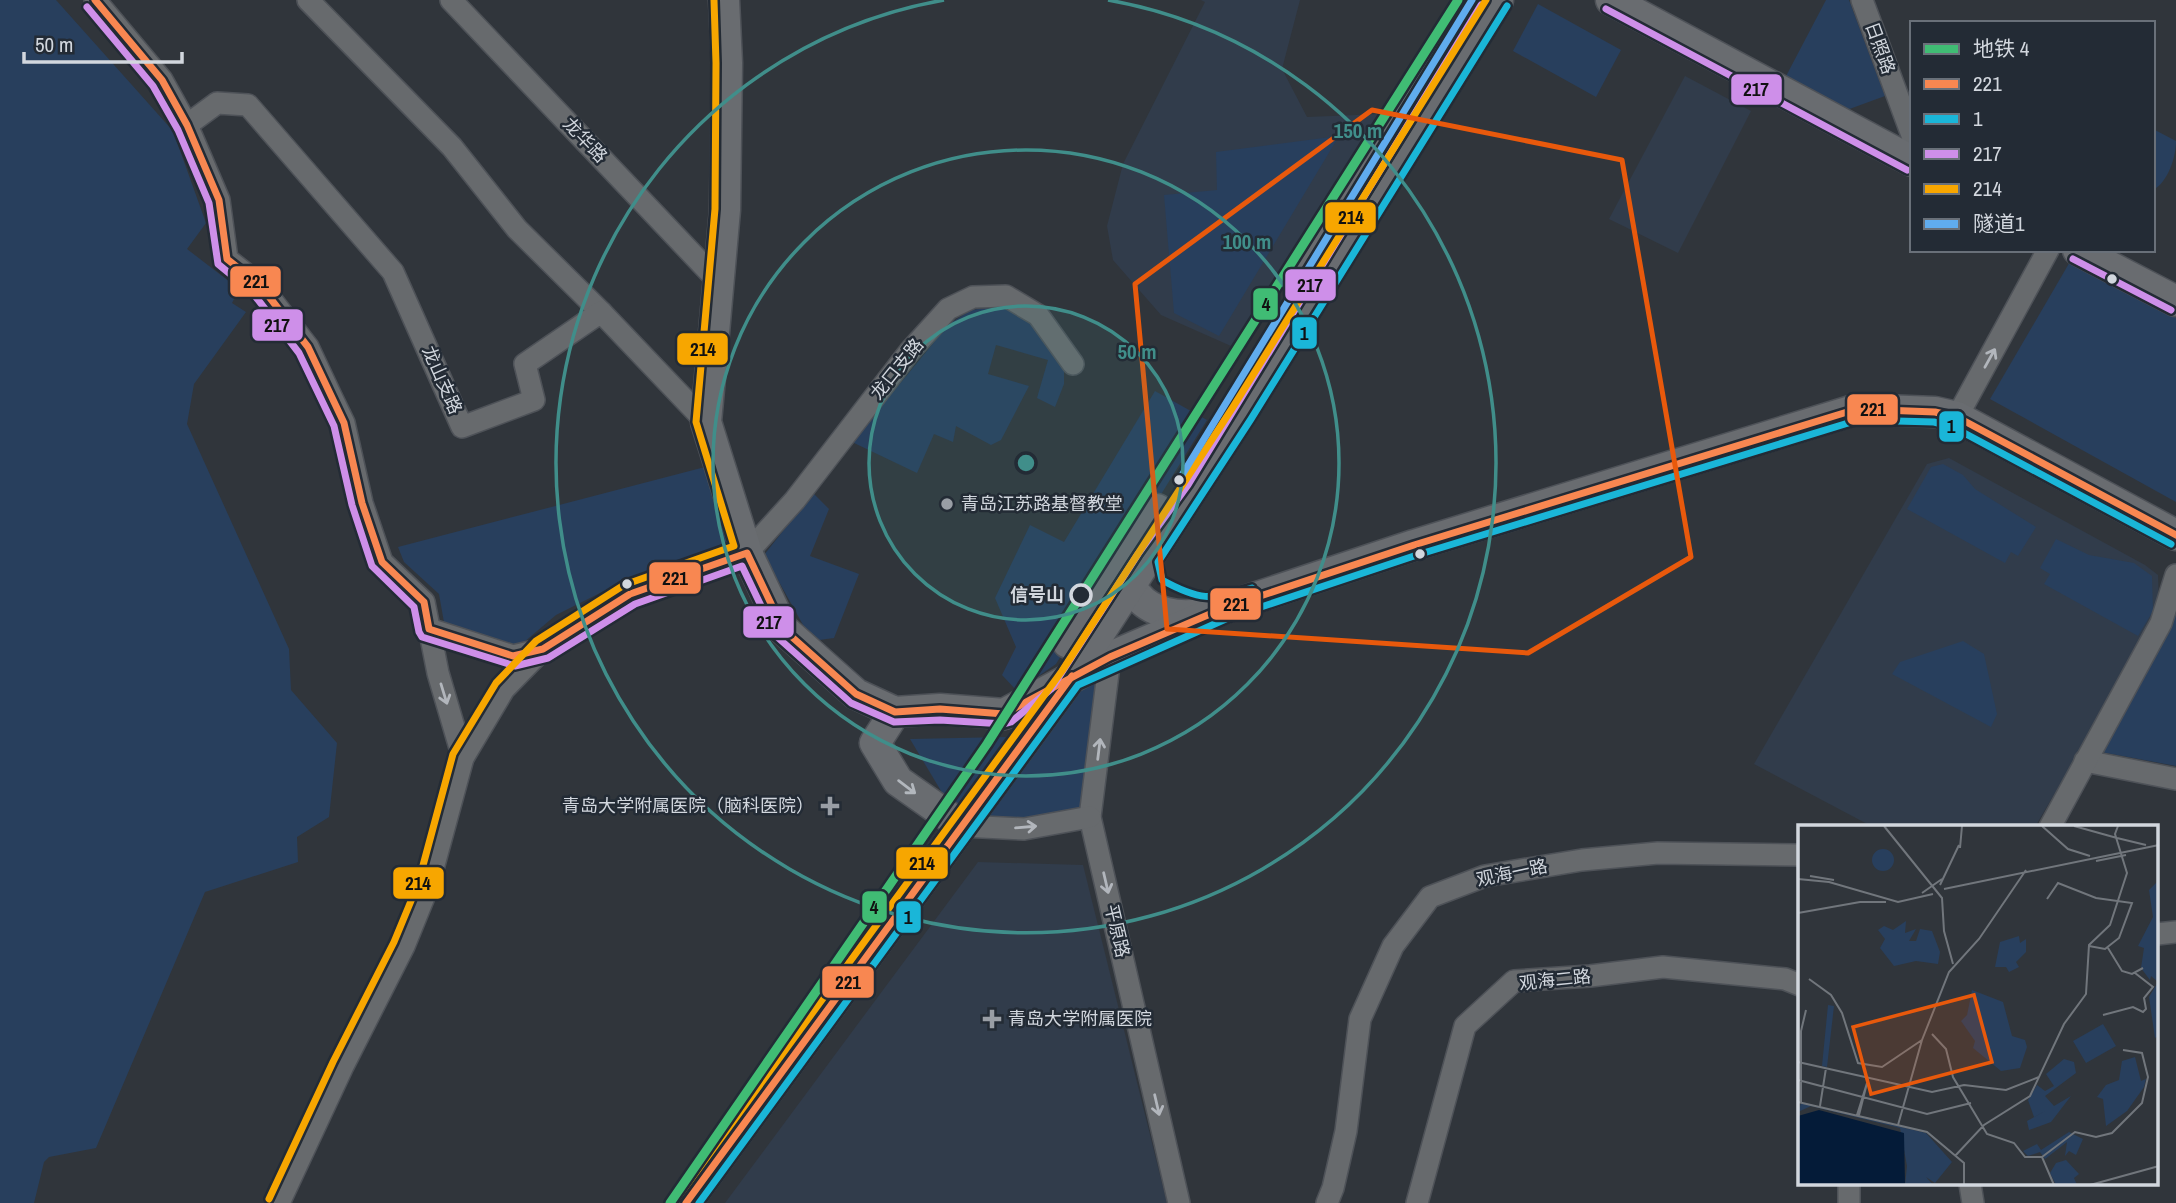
<svg xmlns="http://www.w3.org/2000/svg" width="2176" height="1203" font-family="'Archivo Narrow','Noto Sans SC',sans-serif">
<style>
.built{fill:#313c4b}
.green{fill:#283f5d}
.lines{fill:none;stroke-linecap:round;stroke-linejoin:round}
.street-casing{stroke:#4e5258;stroke-width:24}
.secondary-casing{stroke:#4e5258;stroke-width:33}
.street{stroke:#676a6d;stroke-width:21}
.secondary{stroke:#696c70;stroke-width:30}
.bus-1-casing{stroke:#232b35;stroke-width:12}
.bus-2-casing{stroke:#232b35;stroke-width:12}
.bus-3-casing{stroke:#232b35;stroke-width:12}
.bus-4-casing{stroke:#232b35;stroke-width:12}
.bus-5-casing{stroke:#232b35;stroke-width:12}
.bus-1{stroke:#f88751;stroke-width:7}
.bus-2{stroke:#1ab6d8;stroke-width:7}
.bus-3{stroke:#ce8fe9;stroke-width:7}
.bus-4{stroke:#f7a600;stroke-width:7}
.bus-5{stroke:#60acee;stroke-width:7}
.metro-1-casing{stroke:#232b35;stroke-width:14}
.metro-1{stroke:#40bc74;stroke-width:9}
.oneway{stroke:#b2b6bc}
.oneway2{stroke:#b2b7bd}
.marked{fill:none;stroke:#e8590c;stroke-width:5;stroke-linejoin:round}
.ring{fill:none;stroke:#408e8a;stroke-width:3.5}
.bus-dot{fill:#d2d7de;stroke:#232b35;stroke-width:2.5}
.poi-dot{fill:#999ea5;stroke:#232b35;stroke-width:2.5}
.stop-dot{fill:#232b35;stroke:#d2d7de;stroke-width:3.5}
.labels{text-anchor:middle;stroke-width:5;stroke-linejoin:round;paint-order:stroke}
.street-label{font-size:18px;fill:#d2d7de;stroke:#232b35}
.poi-label{font-size:18px;fill:#d2d7de;stroke:#232b35;text-anchor:start}
.stop-label{font-size:18px;font-weight:bold;fill:#d2d7de;stroke:#232b35;text-anchor:end}
.inset-road{fill:none;stroke:#71767c;stroke-width:2}
.view{fill:#e8590c;fill-opacity:0.15;stroke:#e8590c;stroke-width:3.5}
.inset-edge{fill:none;stroke:#d2d7de;stroke-width:3.5}
.centre{fill:#408e8a;stroke:#232b35;stroke-width:3.5}
.ring-label{font-size:21px;text-anchor:middle;font-weight:bold;fill:#408e8a;stroke:#232b35;stroke-width:5;stroke-linejoin:round;paint-order:stroke}
.line-badge{stroke:#232b35;stroke-width:2.5}
.pale-badge-label{font-size:19px;text-anchor:middle;font-weight:bold;fill:#111}
</style>
<rect width="100%" height="100%" fill="#30353b"/>
<g class="built">
<polygon points="1201,0 1300,0 1282,69 1307,117 1381,114 1240,350 1161,315 1113,260 1107,226 1123,164 1205,2"/>
<polygon points="1685,76 1751,111 1678,253 1609,219"/>
<polygon points="1949,458 2145,565 2158,575 2159,607 2142,645 2035,827 1873,827 1754,764 1927,464"/>
<polygon points="978,862 1083,865 1167,1203 725,1203"/>
</g>
<g class="green">
<polygon points="0,0 56,0 173,131 206,223 187,249 239,289 232,303 246,312 194,384 187,424 289,649 291,690 337,743 329,817 297,837 298,862 205,892 96,1148 49,1157 44,1162 34,1203 0,1203"/>
<polygon points="1826,0 1849,0 1885,96 1844,111 1784,80"/>
<polygon points="1538,4 1621,50 1596,97 1513,51"/>
<path d="M2153 129 2176 141C2176 157 2168 182 2153 190Z"/>
<polygon points="1339,136 1219,336 1174,313 1164,195 1217,190 1216,152"/>
<polygon points="2071,260 2176,318 2176,502 1990,399"/>
<polygon points="1003,306 1033,322 1064,364 1064,384 1055,407 1037,398 1048,360 996,345 988,374 1029,386 1001,440 991,445 956,426 953,442 934,434 917,473 852,442 949,324 971,310"/>
<polygon points="1155,391 1207,420 1056,664 1017,691 1002,675 1016,647 995,598 1030,525 1064,542"/>
<polygon points="1943,464 1963,475 1975,489 2036,527 2018,556 2011,552 2005,563 1907,509 1931,467"/>
<polygon points="705,467 728,544 628,579 556,615 517,648 445,628 439,594 404,562 398,547"/>
<polygon points="813,493 829,509 810,556 859,574 834,638 812,641 764,555"/>
<polygon points="2056,539 2089,555 2134,563 2152,576 2153,611 2138,636 2044,584 2050,574 2040,568"/>
<polygon points="2176,611 2176,766 2101,752 2171,628"/>
<polygon points="1963,641 1984,654 1997,714 1991,727 1892,674 1900,662"/>
<polygon points="1098,682 1085,810 1027,819 976,820 1070,686"/>
<polygon points="1006,737 953,811 910,739"/>
</g>
<g class="lines">
<defs>
<g id="street">
<polyline points="95,0 162,80 187,125 219,200 227,259 260,285 308,347 331,396 344,423 362,503 382,562 424,602 438,673 463,758"/>
<polyline points="308,0 452,147 517,229 601,312"/>
<polyline points="451,0 718,281"/>
<polyline points="1862,0 1912,135"/>
<polyline points="187,125 217,103 248,105 393,272 462,427 534,400 525,364 601,312 706,422"/>
<polyline points="1957,417 2048,250"/>
<polyline points="429,629 513,656 543,649"/>
<polyline points="1110,657 1090,817 1179,1203"/>
<polyline points="2085,761 2176,779"/>
<polyline points="962,826 1024,829 1090,817"/>
<polyline points="2050,827 2161,623 2176,575"/>
<polyline points="2157,934 2176,932"/>
<polyline points="1849,1184 1849,1203"/>
<polyline points="1970,1184 1973,1203"/>
<polyline points="279,1203 343,1066 404,946 428,887 463,758 504,689 543,649 630,594 747,553 795,500 910,351 948,309 973,297 1006,296 1038,315 1073,364"/>
<polyline points="1327,1203 1333,1188 1346,1131 1360,1019 1393,946 1430,897 1485,876 1582,860 1658,853 1800,855"/>
<polyline points="1417,1203 1465,1026 1514,981 1590,976 1663,967 1785,979 1800,985"/>
</g>
<g id="secondary">
<polyline points="724,0 727,63 725,210 706,422 747,553 783,629 856,694 895,712 940,709 1004,714"/>
<polyline points="1611,0 1912,161"/>
<polyline points="2078,250 2176,301"/>
<polyline points="1298,283 1472,0"/>
<path d="M1123 568 1122 571C1127 579 1131 588 1137 595 1151 613 1179 618 1200 614"/>
<polyline points="1068,643 1129,548 1157,509"/>
<polyline points="895,712 875,743 898,781 962,826"/>
<polyline points="1004,714 1110,657 1224,608 1414,545 1857,409 1935,412 1957,417 2176,535"/>
<polyline points="686,1203 1071,677 1242,413 1498,0"/>
</g>
</defs>
<use href="#street" class="street-casing"/>
<use href="#secondary" class="secondary-casing"/>
<use href="#street" class="street"/>
<use href="#secondary" class="secondary"/>
<defs>
<g id="bus-1">
<polyline points="95,0 162,80 187,125 219,200 227,259 260,285 308,347 344,423 362,503 382,562 424,602 429,629 513,656 543,649 630,594 747,553 783,629 856,694 895,712 940,709 1004,714 1110,657 1224,608 1414,545 1857,409 1935,412 1957,417 2176,535"/>
<polyline points="686,1203 1072,676"/>
</g>
<g id="bus-2">
<path d="M1252 588C1212 601 1198 600 1162 580L1158 562 1251 419 1507 6"/>
<polyline points="699,1203 1078,685 1228,618 1417,555 1858,420 1934,422 1953,427 2171,544"/>
</g>
<g id="bus-3">
<polyline points="87,7 153,86 178,130 209,203 218,264 252,292 299,353 334,426 352,505 372,566 414,607 419,632 422,637 515,666 548,658 635,604 742,566 775,635 851,703 894,722 940,720 1004,724 1011,722 1051,689 1138,554 1188,485 1481,5"/>
<polyline points="1606,9 1907,170"/>
<polyline points="2073,259 2171,310"/>
</g>
<g id="bus-4">
<polyline points="678,1197 1062,671 1233,407 1486,0"/>
<polyline points="269,1199 333,1062 394,942 418,884 453,754 496,683 536,641 624,585 734,546 696,422 715,209 716,63 714,0"/>
</g>
<polyline id="bus-5" points="1179,480 1472,0"/>
</defs>
<use href="#bus-1" class="bus-1-casing"/>
<use href="#bus-2" class="bus-2-casing"/>
<use href="#bus-3" class="bus-3-casing"/>
<use href="#bus-4" class="bus-4-casing"/>
<use href="#bus-5" class="bus-5-casing"/>
<use href="#bus-1" class="bus-1"/>
<use href="#bus-2" class="bus-2"/>
<use href="#bus-3" class="bus-3"/>
<use href="#bus-4" class="bus-4"/>
<use href="#bus-5" class="bus-5"/>
<defs>
<polyline id="metro-1" points="670,1203 987,744 1458,0"/>
</defs>
<use href="#metro-1" class="metro-1-casing"/>
<use href="#metro-1" class="metro-1"/>
</g>
<defs><path id="oneway-shaft" d="M-6 0H5M1.5-3L5.5 0L1.5 3" fill="none" stroke-width="1.6" stroke-linecap="round" stroke-linejoin="round" transform="scale(1.75)"/></defs>
<g class="oneway">
<use href="#oneway-shaft" transform="translate(1990 358) rotate(-61)"/>
<use href="#oneway-shaft" transform="translate(444 694) rotate(73)"/>
<use href="#oneway-shaft" transform="translate(1099 749) rotate(-83)"/>
<use href="#oneway-shaft" transform="translate(1026 827) rotate(-5)"/>
<use href="#oneway-shaft" transform="translate(1106 883) rotate(77)"/>
<use href="#oneway-shaft" transform="translate(1157 1105) rotate(77)"/>
</g>
<use class="oneway2" href="#oneway-shaft" transform="translate(907 787) rotate(37)"/>
<path class="marked" d="M1372 110 1622 160 1691 557 1528 653 1167 629 1135 284Z"/>
<circle cx="1026" cy="463" r="157" fill="#408e8a" fill-opacity=".12"/>
<g class="ring">
<circle cx="1026" cy="463" r="157"/>
<circle cx="1026" cy="463" r="313"/>
<path d="M1108 0A470 470 0 1 1 944 0"/>
</g>
<g class="bus-dot">
<circle cx="2112" cy="279" r="6"/>
<circle cx="1179" cy="480" r="6"/>
<circle cx="1420" cy="554" r="6"/>
<circle cx="627" cy="584" r="6"/>
</g>
<g class="poi-dot">
<circle cx="947" cy="504" r="7"/>
<path d="M826.5 795.5h7v7h7v7h-7v7h-7v-7h-7v-7h7z"/>
<path d="M988.5 1008.5h7v7h7v7h-7v7h-7v-7h-7v-7h7z"/>
</g>
<circle class="stop-dot" cx="1081" cy="595" r="10"/>
<g class="labels">
<g class="street-label">
<text transform="translate(1880 48) rotate(70)" y="6">日照路</text>
<text transform="translate(585 140) rotate(46)" y="6">龙华路</text>
<text transform="translate(897 369) rotate(-51)" y="6">龙口支路</text>
<text transform="translate(442 380) rotate(66)" y="6">龙山支路</text>
<text transform="translate(1512 873) rotate(-12)" y="6">观海一路</text>
<text transform="translate(1117 931) rotate(77)" y="6">平原路</text>
<text transform="translate(1555 980) rotate(-6)" y="6">观海二路</text>
</g>
<g class="poi-label">
<text x="961" y="510">青岛江苏路基督教堂</text>
<text x="814" y="812" text-anchor="end">青岛大学附属医院（脑科医院）</text>
<text x="1008" y="1025">青岛大学附属医院</text>
</g>
<g class="stop-label">
<text x="1064" y="601">信号山</text>
</g>
</g>
<g transform="translate(1798 825)">
<rect width="360" height="360" fill="#30353b"/>
<path d="M74 35a11 11 0 1 1 22 0a11 11 0 1 1-22 0ZM360 56 361 210 357 213 351 172 360 157 353 151 352 155 343 143 346 123 340 121 355 92 351 65ZM108 96 107 108 118 104 111 116H118L122 104 134 106 142 127 140 139 118 136 96 141 82 123 87 114 80 105 86 101 95 105ZM221 111 222 118 228 114V127L218 137 221 142 211 147 208 142H197L202 117ZM174 165 205 177 214 211 227 215 229 222 222 243 203 246 175 223 177 216 163 196 169 190ZM30 180 36 181 29 242 24 241ZM305 199 318 221 288 238 275 216ZM337 232 343 256 348 254 346 262 329 286 308 301 305 274 299 272 308 260 321 255 324 236ZM266 234 276 237 278 248 247 271 256 281 273 271 253 297 231 305 229 296 249 285 236 292 230 275 239 260 247 266 256 261 248 249ZM3 278 128 308 154 337 137 358 128 352 135 360H107L109 341 102 303 13 281 0 287ZM271 307 285 314 278 330 271 326 267 331 269 317 247 334 242 327 230 331 225 326 239 319 243 325ZM268 335 281 349 276 353 279 360H258L252 348 258 338Z" fill="#283f5d"/>
<path d="M21 285 106 308 107 360H0V291Z" fill="#041b38"/>
<path class="inset-road" d="M86 1 144 73 146 106 155 139M244 1 270 24 292 31M276 1 319 13M319 13 348 20M162 23 164 1M298 36 328 30M12 51 36 55M0 54 31 57 100 77 135 69M142 60 161 20M146 64 361 20M124 68 144 54M249 74 260 58 298 73 334 78 321 113 307 124 291 121M0 88 62 77H88M310 123 324 146 334 149 345 143M11 154 33 170 44 188 60 238 84 242 124 215M305 190 335 182 345 187 348 184 346 173 355 162 337 148M134 209 148 224 155 252 189 309 216 318 227 332H244L256 360M0 237 134 267 166 260 208 265 241 252M0 255 129 289 173 278M0 277 129 307 166 338V360M3 277V206L8 185M22 281 28 243M59 290 69 258 61 290M100 300 124 215 151 147 181 114 228 45M157 331 186 300 232 271 266 199 288 169 291 120 312 100 329 48 317 9 320 1M244 332 277 307 298 312 314 308 344 278 350 252 344 228 325 225M292 360 361 341"/>
<path class="view" d="M176 170 194 237 73 269 55 202Z"/>
<rect width="360" height="360" class="inset-edge"/>
</g>
<circle cx="1026" cy="463" r="10" class="centre"/>
<g class="ring-label">
<text x="1358" y="138">150 m</text>
<text x="1247" y="249">100 m</text>
<text x="1137" y="359">50 m</text>
</g>
<g class="line-badge">
<rect x="1730" y="73" width="53" height="33" rx="7" fill="#ce8fe9"/>
<rect x="1324" y="201" width="53" height="33" rx="7" fill="#f7a600"/>
<rect x="229" y="265" width="53" height="33" rx="7" fill="#f88751"/>
<rect x="1284" y="268" width="53" height="34" rx="7" fill="#ce8fe9"/>
<rect x="1252" y="287" width="27" height="34" rx="7" fill="#40bc74"/>
<rect x="251" y="308" width="53" height="34" rx="7" fill="#ce8fe9"/>
<rect x="1291" y="316" width="27" height="34" rx="7" fill="#1ab6d8"/>
<rect x="676" y="332" width="53" height="34" rx="7" fill="#f7a600"/>
<rect x="1846" y="393" width="53" height="33" rx="7" fill="#f88751"/>
<rect x="1938" y="410" width="27" height="33" rx="7" fill="#1ab6d8"/>
<rect x="648" y="561" width="54" height="34" rx="7" fill="#f88751"/>
<rect x="1209" y="587" width="53" height="34" rx="7" fill="#f88751"/>
<rect x="742" y="605" width="53" height="34" rx="7" fill="#ce8fe9"/>
<rect x="895" y="846" width="54" height="34" rx="7" fill="#f7a600"/>
<rect x="392" y="866" width="53" height="34" rx="7" fill="#f7a600"/>
<rect x="861" y="890" width="27" height="34" rx="7" fill="#40bc74"/>
<rect x="895" y="900" width="27" height="34" rx="7" fill="#1ab6d8"/>
<rect x="821" y="965" width="54" height="34" rx="7" fill="#f88751"/>
</g>
<g class="pale-badge-label">
<text x="1756" y="96">217</text>
<text x="1351" y="224">214</text>
<text x="256" y="288">221</text>
<text x="1310" y="292">217</text>
<text x="1266" y="311">4</text>
<text x="277" y="332">217</text>
<text x="1304" y="340">1</text>
<text x="703" y="356">214</text>
<text x="1873" y="416">221</text>
<text x="1951" y="433">1</text>
<text x="675" y="585">221</text>
<text x="1236" y="611">221</text>
<text x="769" y="629">217</text>
<text x="922" y="870">214</text>
<text x="418" y="890">214</text>
<text x="874" y="914">4</text>
<text x="908" y="924">1</text>
<text x="848" y="989">221</text>
</g>
<rect x="1910" y="21" width="245" height="231" fill="#232b35" stroke="#697079" stroke-width="2"/>
<rect x="1924" y="44" width="35" height="10" fill="#40bc74" stroke="#697079" stroke-width="2"/>
<text x="1973" y="56" font-size="21" fill="#d2d7de">地铁 4</text>
<rect x="1924" y="79" width="35" height="10" fill="#f88751" stroke="#697079" stroke-width="2"/>
<text x="1973" y="91" font-size="21" fill="#d2d7de">221</text>
<rect x="1924" y="114" width="35" height="10" fill="#1ab6d8" stroke="#697079" stroke-width="2"/>
<text x="1973" y="126" font-size="21" fill="#d2d7de">1</text>
<rect x="1924" y="149" width="35" height="10" fill="#ce8fe9" stroke="#697079" stroke-width="2"/>
<text x="1973" y="161" font-size="21" fill="#d2d7de">217</text>
<rect x="1924" y="184" width="35" height="10" fill="#f7a600" stroke="#697079" stroke-width="2"/>
<text x="1973" y="196" font-size="21" fill="#d2d7de">214</text>
<rect x="1924" y="219" width="35" height="10" fill="#60acee" stroke="#697079" stroke-width="2"/>
<text x="1973" y="231" font-size="21" fill="#d2d7de">隧道1</text>
<path d="M24 52v10h158v-10" fill="none" stroke="#d2d7de" stroke-width="3.5"/>
<text x="35" y="52" font-size="21" fill="#d2d7de" stroke="#232b35" stroke-width="5" paint-order="stroke">50 m</text>
</svg>
